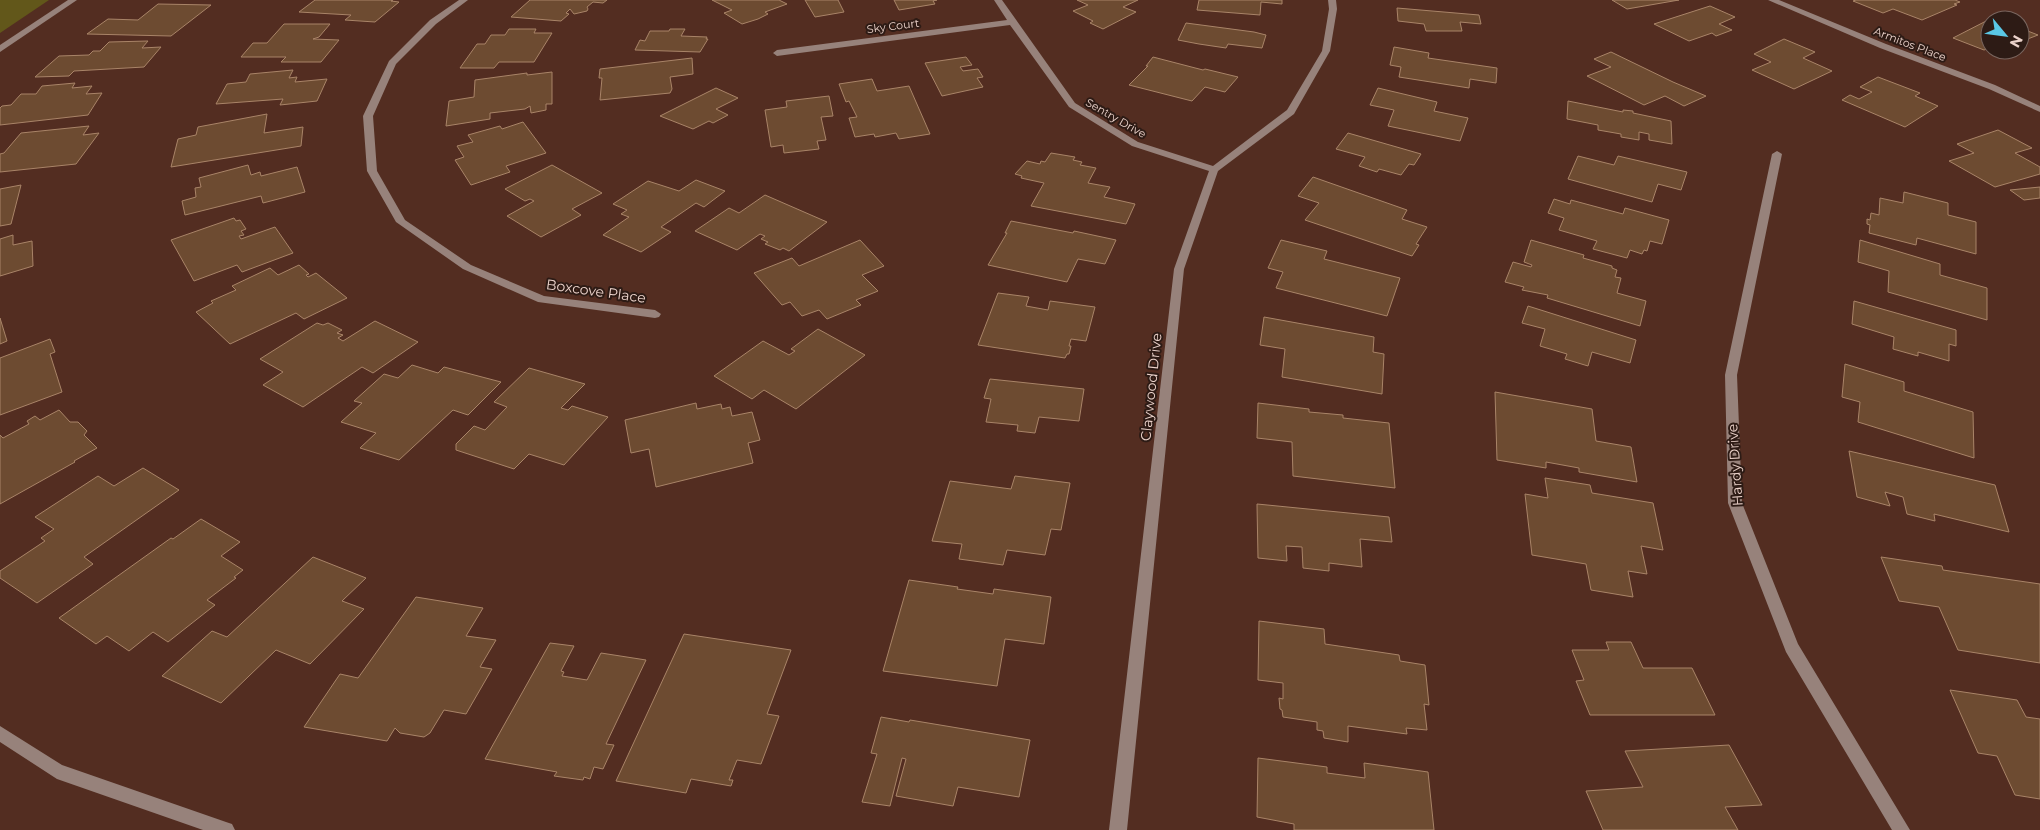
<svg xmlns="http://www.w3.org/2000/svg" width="2040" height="830" font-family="Montserrat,sans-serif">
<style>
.green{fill:#62571a}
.building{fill:#6d4b31;stroke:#a98468}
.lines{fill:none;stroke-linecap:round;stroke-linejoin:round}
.minor{fill:#97827b;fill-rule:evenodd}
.labels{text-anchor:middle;stroke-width:4;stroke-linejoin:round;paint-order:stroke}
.far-street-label{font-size:11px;fill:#ecd3cb;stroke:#2d1b15}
.street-label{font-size:14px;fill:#ecd3cb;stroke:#2d1b15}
</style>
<rect width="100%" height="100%" fill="#532d21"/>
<polygon class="green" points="0,0 49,0 0,33"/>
<g class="building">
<polygon points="315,0 393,0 391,1 399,2 375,22 345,20 351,15 299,12"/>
<polygon points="530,0 607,0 603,3 593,2 587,7 588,9 587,11 574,14 570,9 566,13 569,14 561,21 511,17"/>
<polygon points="712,0 779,0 787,4 765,12 768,14 758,19 742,24 724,13 732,10"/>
<polygon points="805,0 838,0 844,12 815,17"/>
<polygon points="894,0 937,0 933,1 935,4 899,10"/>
<polygon points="1077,0 1138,0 1123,7 1136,12 1103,29 1090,23 1093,21 1073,11 1088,5"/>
<polygon points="1199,0 1282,0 1282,4 1261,2 1260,15 1197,10"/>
<polygon points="1612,0 1679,0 1627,9"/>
<polygon points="1856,0 1955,0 1960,2 1954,4 1957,5 1922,20 1893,9 1883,13 1853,1"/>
<polygon points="158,4 211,5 171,36 87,34 108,19 138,20"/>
<polygon points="1710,6 1735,17 1719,24 1732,30 1716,36 1712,33 1689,41 1654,24"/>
<polygon points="1397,8 1479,15 1481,24 1460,22 1462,31 1426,31 1424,24 1398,21"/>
<polygon points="1992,18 1998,20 1990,20 1990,48 1984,50 1953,38"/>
<polygon points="1186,23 1254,32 1266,35 1262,48 1228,44 1226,48 1199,44 1178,40"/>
<polygon points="284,24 330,24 319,37 313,39 339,40 321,62 281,62 286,57 241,57 253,43 267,43"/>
<polygon points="2020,28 2038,35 2020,42"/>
<polygon points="509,29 536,29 534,33 552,33 534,62 499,62 494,68 460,68 477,44 485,44 491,35 505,35"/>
<polygon points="670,29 685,29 681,36 707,37 706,39 708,39 700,52 635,50 640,40 645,41 650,31 669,31"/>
<polygon points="1784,39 1815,52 1803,58 1832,71 1794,89 1752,70 1771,62 1754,54"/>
<polygon points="148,41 142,48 161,47 144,67 74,71 69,76 35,77 59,56 89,55 93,51 100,51 109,42"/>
<polygon points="1394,47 1429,53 1428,58 1497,68 1496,83 1470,79 1469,88 1399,77 1401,67 1390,65"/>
<polygon points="1611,52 1673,82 1706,96 1684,106 1665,96 1644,105 1587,76 1611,67 1594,59"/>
<polygon points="966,57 972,65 960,67 963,71 978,69 983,77 977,78 983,87 942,96 925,63"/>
<polygon points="1153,57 1203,70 1205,69 1238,77 1225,92 1205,87 1192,101 1129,85 1148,66 1146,66"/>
<polygon points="692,58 693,74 670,77 672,89 670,93 600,100 602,78 599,78 600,69"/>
<polygon points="293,70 289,78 297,77 295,82 327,79 317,101 280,105 283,99 216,104 227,84 246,82 250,74"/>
<polygon points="552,72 552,104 546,104 546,110 531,113 530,106 525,109 490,113 490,119 446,126 449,101 474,97 475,80 527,73 527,75"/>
<polygon points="1878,77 1920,93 1915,96 1938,106 1905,127 1842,100 1850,95 1859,99 1872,92 1860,87"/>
<polygon points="872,79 877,91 909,86 930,134 899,139 896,133 875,137 874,134 855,137 849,118 857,117 849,101 846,102 839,84"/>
<polygon points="75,83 72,88 92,86 86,94 102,93 88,115 0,125 0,108 2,106 11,105 21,94 36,94 42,86"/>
<polygon points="716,88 738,98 716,109 728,115 713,123 709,121 693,129 660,116"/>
<polygon points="1378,88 1437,102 1434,111 1468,118 1460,141 1388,126 1394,110 1370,105"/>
<polygon points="829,96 833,116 821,117 826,140 817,141 819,149 784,153 783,145 771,147 765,110 787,107 786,101"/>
<polygon points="1568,101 1623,112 1623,110 1633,111 1633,113 1671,121 1672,144 1649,140 1649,134 1639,132 1639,140 1621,137 1621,134 1598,130 1598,125 1567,119"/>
<polygon points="267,114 264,133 303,127 301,146 171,167 178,139 196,135 198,127"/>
<polygon points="523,122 546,153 506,166 510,172 471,185 455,160 464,157 457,146 473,142 468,135 500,126 502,129"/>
<polygon points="89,126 83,135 99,133 76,164 0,172 0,154 4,153 21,133"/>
<polygon points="1998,130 2032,148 2015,153 2040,167 2040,174 1995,187 1949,161 1974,153 1957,144"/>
<polygon points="1348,133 1421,154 1414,165 1409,164 1401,175 1379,169 1377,172 1359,166 1365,157 1336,149"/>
<polygon points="1051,153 1075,157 1073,160 1082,162 1080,165 1096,168 1088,183 1110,187 1104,197 1135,204 1126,224 1031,206 1044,183 1021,178 1022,176 1015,174 1027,161 1040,164 1041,161 1045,162"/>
<polygon points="1578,156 1614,165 1618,156 1687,172 1681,190 1658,184 1652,202 1568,179"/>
<polygon points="248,165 251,175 260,172 261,176 297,167 305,192 263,203 261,196 185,215 182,201 196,197 195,188 201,187 199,178"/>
<polygon points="552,165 602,193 572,209 581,215 541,237 507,216 534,201 530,199 525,201 505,189"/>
<polygon points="1313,177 1407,210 1402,219 1427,227 1416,244 1419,245 1412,256 1305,220 1319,203 1298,196"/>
<polygon points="696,180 725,191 704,207 696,203 661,227 671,232 641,252 603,235 629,217 621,214 627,210 613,204 648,181 679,191"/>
<polygon points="21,185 11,224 0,226 0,189"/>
<polygon points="2040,187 2040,198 2024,200 2010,190"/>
<polygon points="1904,192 1948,203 1948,215 1976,222 1976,254 1917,238 1916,245 1869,233 1870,225 1867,224 1867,219 1870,220 1871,213 1879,215 1880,198 1903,203"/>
<polygon points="765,195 827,222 789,251 783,248 780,250 765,244 768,242 761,239 765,236 760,234 737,250 695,231 729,208 739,213"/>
<polygon points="1554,199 1570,204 1571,200 1623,214 1625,208 1669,220 1662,244 1650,241 1647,251 1644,250 1642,254 1630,250 1627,258 1593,249 1597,241 1559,230 1564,218 1548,213"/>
<polygon points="234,218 236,221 240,220 246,229 241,231 244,235 239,236 241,239 275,227 293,253 242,272 237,265 194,281 171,240"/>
<polygon points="1011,221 1073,233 1074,231 1116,240 1105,264 1078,259 1067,282 988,265 1007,233 1005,233"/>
<polygon points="13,235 13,245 32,241 33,266 0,276 0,239"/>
<polygon points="860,240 884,266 862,275 878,291 856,300 861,305 827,319 819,310 802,316 790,302 782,305 754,273 792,258 799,266"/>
<polygon points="1281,240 1327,251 1324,259 1400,278 1387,316 1276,288 1283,272 1268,268"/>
<polygon points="1531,240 1584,255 1583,258 1612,266 1612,268 1617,270 1615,277 1621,278 1617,293 1646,301 1640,326 1547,298 1548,295 1522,290 1524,287 1505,282 1513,262 1531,267 1532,265 1524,262"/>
<polygon points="1860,240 1940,264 1940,275 1987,288 1987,320 1888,292 1889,271 1858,262"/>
<polygon points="299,265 309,274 306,275 308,277 316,273 347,298 304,319 296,313 230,344 196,312 213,303 211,301 236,290 232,286 270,268 278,275"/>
<polygon points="998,293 1029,297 1026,306 1048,310 1050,301 1095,307 1086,341 1071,339 1069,346 1071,346 1069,354 1067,354 1065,358 978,345"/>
<polygon points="1854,301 1956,330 1956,346 1949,344 1949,361 1918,352 1918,356 1893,349 1894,337 1852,324"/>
<polygon points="1528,306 1636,340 1630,363 1592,352 1588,366 1565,359 1567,354 1540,346 1545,329 1522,323"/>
<polygon points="1264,317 1374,337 1373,352 1384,354 1382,394 1282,377 1285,349 1260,345"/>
<polygon points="0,318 7,341 0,344"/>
<polygon points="375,321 418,342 373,373 362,367 303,407 263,385 283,372 260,359 317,323 323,325 328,323 342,330 337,333 343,335 338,338 343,341"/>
<polygon points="818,329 865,355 796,409 764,390 752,399 714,376 763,341 789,355 795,351 791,349"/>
<polygon points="50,339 55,352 50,354 62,392 0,415 0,358"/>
<polygon points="1845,364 1904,382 1904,391 1973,412 1974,458 1858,422 1860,402 1842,397"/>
<polygon points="412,365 438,373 444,367 501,382 468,415 453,410 399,460 360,448 376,433 341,422 362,403 354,401 384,374 398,378"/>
<polygon points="529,368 585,384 561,408 568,410 572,406 608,417 564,465 529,454 514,469 456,450 456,444 474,426 485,430 507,407 494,402"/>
<polygon points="990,379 1084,389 1079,421 1039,417 1035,433 1017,431 1018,425 986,422 991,399 984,398"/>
<polygon points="1495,392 1592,409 1596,441 1631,447 1637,482 1579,472 1579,468 1546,462 1546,468 1497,460"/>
<polygon points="696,403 697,409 721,404 722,409 730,407 732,416 752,412 760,440 748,443 753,463 656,487 649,449 631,453 625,420"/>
<polygon points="1258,403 1309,409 1309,412 1343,415 1343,418 1389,423 1395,488 1293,476 1292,442 1257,438"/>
<polygon points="59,410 70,422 78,422 87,431 84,435 97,448 74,461 75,462 0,504 0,435 3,438 29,424 27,421 35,416 40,420"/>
<polygon points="1849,451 1995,485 2009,532 1934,514 1935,521 1907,514 1903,497 1885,492 1890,506 1857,497"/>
<polygon points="143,468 179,490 84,557 93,564 37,603 0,578 0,571 45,541 41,538 54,529 35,517 98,476 114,486"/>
<polygon points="1015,476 1070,483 1061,530 1051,529 1045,555 1007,550 1003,565 959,559 962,544 932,541 950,481 1011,489"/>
<polygon points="1545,478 1590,485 1592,493 1653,503 1663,550 1641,546 1647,574 1628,571 1633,597 1591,590 1586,564 1532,555 1525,494 1548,498"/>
<polygon points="1257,504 1389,517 1392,542 1360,539 1362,567 1329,563 1329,571 1303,568 1302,547 1286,546 1287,561 1258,558"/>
<polygon points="201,519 240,542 221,556 243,570 234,577 236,578 207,600 215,605 168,642 153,632 129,651 107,636 96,644 59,618 171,538 173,539"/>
<polygon points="313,557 366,578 342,601 364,609 310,664 276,650 221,703 162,676 212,631 227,637"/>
<polygon points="1881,557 1942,566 1943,570 2040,584 2040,663 1958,650 1939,607 1899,601"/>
<polygon points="909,580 958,587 957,589 993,594 994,589 1051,597 1044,644 1005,639 997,686 883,671"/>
<polygon points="416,597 483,608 466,636 496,640 480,667 492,669 466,714 444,710 430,733 424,737 400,733 395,728 387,741 304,727 340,674 358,678"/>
<polygon points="1259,621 1324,629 1325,644 1399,655 1400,661 1425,665 1429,705 1424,704 1427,730 1406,728 1407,734 1348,726 1348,742 1324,738 1323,731 1317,730 1317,722 1283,717 1282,710 1280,709 1279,698 1283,699 1283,683 1258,680"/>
<polygon points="684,634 791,650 767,714 779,716 761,764 737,760 729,780 733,780 731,786 691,779 686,793 616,781"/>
<polygon points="1606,642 1631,642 1643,668 1692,668 1715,715 1590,715 1576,681 1584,680 1572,650 1609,650"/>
<polygon points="550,643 574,646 561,671 564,672 562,676 587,680 601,653 646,660 606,744 614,745 603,769 594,767 590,779 584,777 583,780 554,776 557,772 485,759"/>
<polygon points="1950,690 2017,700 2026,717 2040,719 2040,799 2015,795 1997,756 1978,753"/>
<polygon points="881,717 909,722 910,720 1030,740 1019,797 958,787 953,806 896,796 906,759 902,758 890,806 862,802 877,754 871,753"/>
<polygon points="1729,745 1762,805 1725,807 1738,830 1603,830 1586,791 1643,787 1625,751"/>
<polygon points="1258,758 1327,767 1327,773 1365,778 1364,763 1428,772 1434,830 1294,830 1294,824 1257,817"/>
</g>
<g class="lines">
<g class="minor">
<polygon points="68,0 77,0 0,52 0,45"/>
<polygon points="459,0 468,0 436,24 396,64 373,116 377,171 405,220 471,265 544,296 655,310 661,314 659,317 655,318 538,302 463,269 396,222 367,171 363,116 389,61 430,20"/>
<polygon points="994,0 1002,0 1075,103 1138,142 1213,166 1287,110 1322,51 1329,9 1328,0 1336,0 1337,9 1330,51 1294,114 1218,171 1184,269 1127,830 1109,830 1174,269 1209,171 1132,146 1069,107 1010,25 777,56 773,53 777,50 1007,20"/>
<polygon points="1768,0 1779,0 1886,44 1995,85 2040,106 2040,112 1989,89 1880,48"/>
<polygon points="1777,151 1782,154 1737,375 1742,503 1798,644 1910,830 1892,830 1786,652 1728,503 1725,375 1772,154"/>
<polygon points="0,726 62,765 226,822 232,824 235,830 203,830 57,779 0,742"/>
</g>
</g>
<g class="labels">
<g class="far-street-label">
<text transform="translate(893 26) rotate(-7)" y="4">Sky Court</text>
<text transform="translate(1910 44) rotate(21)" y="4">Armitos Place</text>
<text transform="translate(1116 118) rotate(30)" y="4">Sentry Drive</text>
</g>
<g class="street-label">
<text transform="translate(596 291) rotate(8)" y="5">Boxcove Place</text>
<text transform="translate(1151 387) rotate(-84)" y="5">Claywood Drive</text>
<text transform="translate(1735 465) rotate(-94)" y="5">Hardy Drive</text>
</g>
</g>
<g transform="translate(2005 35) rotate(119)"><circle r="24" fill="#2d1b15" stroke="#79655e"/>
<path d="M0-4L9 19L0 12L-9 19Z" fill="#5ac8e6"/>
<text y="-8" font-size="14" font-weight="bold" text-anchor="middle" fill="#ecd3cb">N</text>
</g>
</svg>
